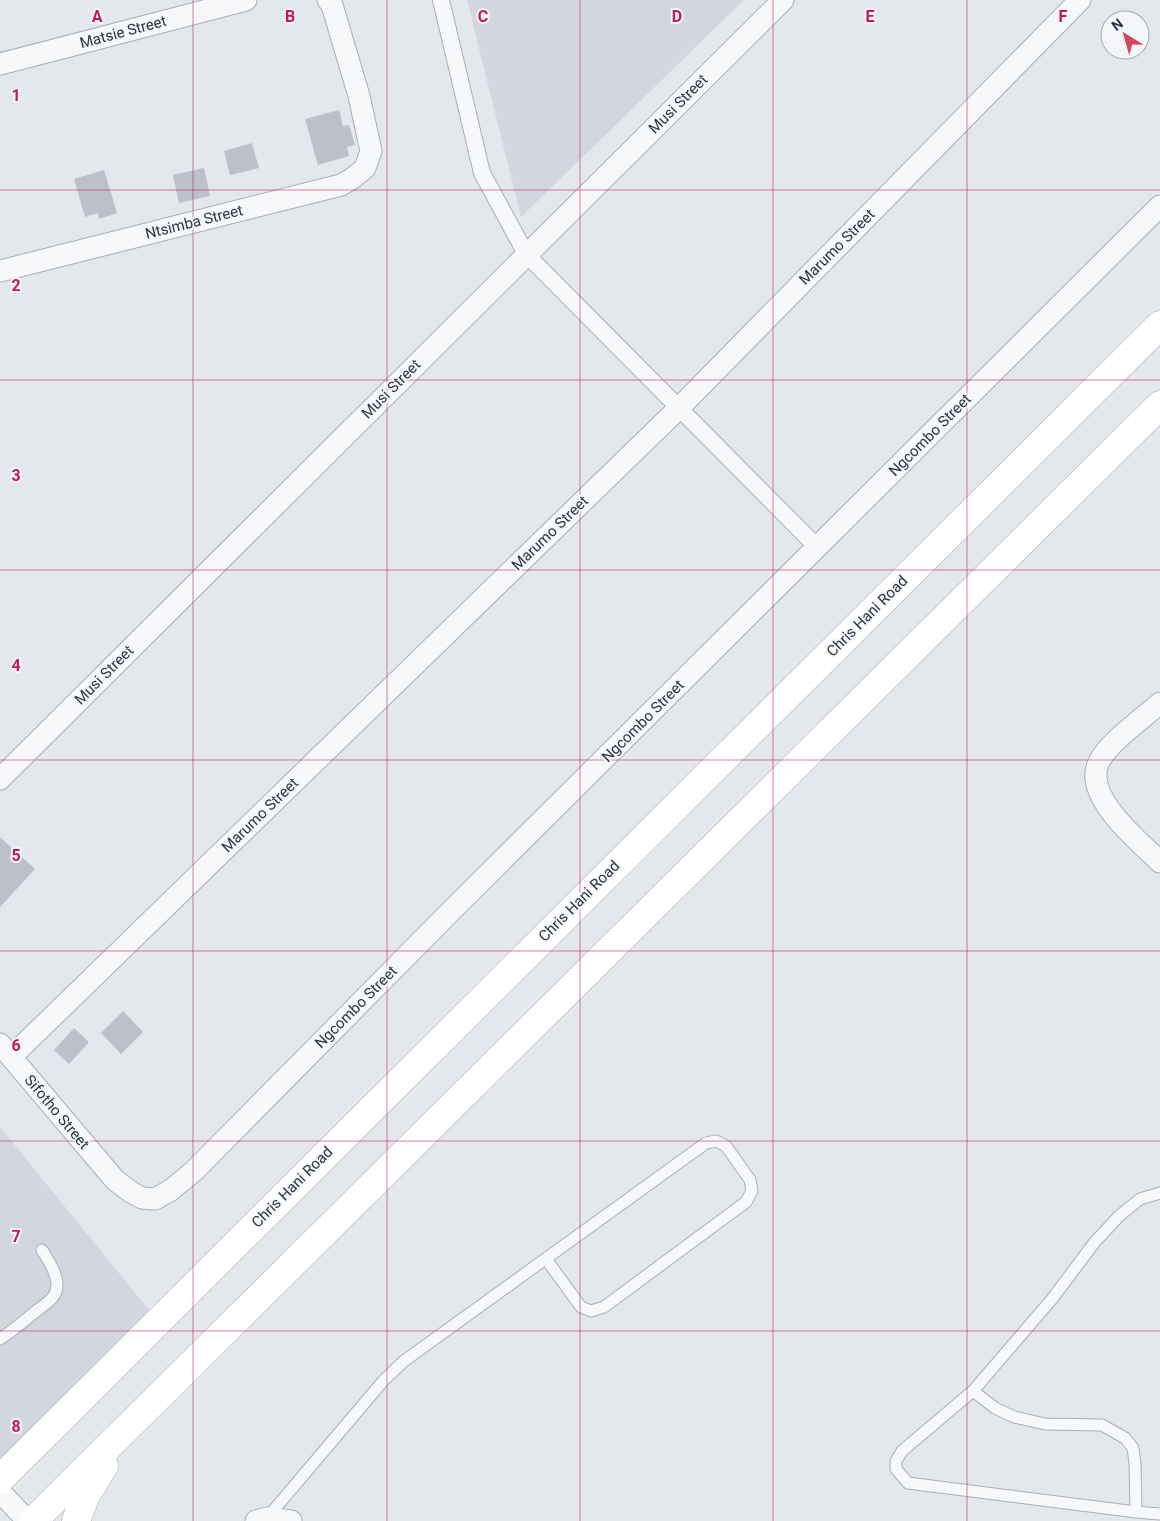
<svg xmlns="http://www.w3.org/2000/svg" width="1160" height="1521" font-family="Roboto,sans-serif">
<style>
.built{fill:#d2d6de}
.building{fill:#bbc0ca}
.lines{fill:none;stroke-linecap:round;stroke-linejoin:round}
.service-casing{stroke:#a9aeb7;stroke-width:13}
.pedestrian-casing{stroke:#a9aeb7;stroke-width:18}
.minor-casing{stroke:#a9aeb7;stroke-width:23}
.secondary-casing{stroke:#a9aeb7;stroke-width:29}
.service{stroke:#f7f8fa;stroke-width:11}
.pedestrian{stroke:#f7f8fa;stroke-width:16}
.minor{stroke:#f7f8fa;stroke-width:21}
.secondary{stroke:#fff;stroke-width:28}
.grid{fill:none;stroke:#c2185b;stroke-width:1;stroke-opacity:0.55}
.labels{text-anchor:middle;stroke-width:4;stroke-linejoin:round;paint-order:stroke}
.street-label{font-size:15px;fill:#2b3445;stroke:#f4f6f9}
.grid-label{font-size:16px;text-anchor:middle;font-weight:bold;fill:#c2185b;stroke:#f4f6f9;stroke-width:4;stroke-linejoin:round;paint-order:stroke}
</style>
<rect width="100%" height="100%" fill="#e4e7ec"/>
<g class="built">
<polygon points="467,0 744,0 521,217"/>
<polygon points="0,1127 153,1315 0,1468"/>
</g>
<g class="building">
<polygon points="339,110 343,126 349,125 355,145 347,147 349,156 318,165 305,119"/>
<polygon points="252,143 259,168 230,175 224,151"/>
<polygon points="204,168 210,196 179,203 173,175"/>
<polygon points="104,170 117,213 99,219 98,213 85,217 74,179"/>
<polygon points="0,837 35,869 0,907"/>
<polygon points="123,1011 143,1032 121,1054 101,1033"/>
<polygon points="74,1028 89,1042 69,1064 54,1050"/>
</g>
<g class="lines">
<defs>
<g id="service">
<polyline points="1160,1193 1140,1199 1119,1216 1094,1243 1052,1299 973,1391 995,1408 1014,1417 1045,1424 1102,1425 1125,1438 1133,1448 1135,1463 1136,1512 1160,1514"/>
<path d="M0 1339C12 1331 23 1322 35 1312 40 1308 48 1303 53 1297 64 1283 50 1263 42 1250"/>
<polyline points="973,1391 902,1451 896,1461 896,1469 908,1483 1136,1512"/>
<polyline points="267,1518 384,1380 404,1361 706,1143 716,1141 726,1146 750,1180 752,1191 746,1202 604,1307 591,1311 581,1307 546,1259"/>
</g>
<polyline id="pedestrian" points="441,0 482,173 526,254 817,547"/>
<g id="minor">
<polyline points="0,64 246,0"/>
<polyline points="0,271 341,185 353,178 365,168 371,151 359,96 332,5 328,0"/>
<path d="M1160 703C1143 718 1108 743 1099 762 1082 796 1139 841 1160 862"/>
<polyline points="0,779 783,0"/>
<polyline points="0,1044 115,1180 131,1192 142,1198 155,1199 171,1190 194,1171 453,909 1160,206"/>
<polyline points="11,1057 679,408 1080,0"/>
<polyline points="0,1492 28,1521"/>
<polyline points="256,1521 267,1518 291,1521"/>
</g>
<g id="secondary">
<polyline points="0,1479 1160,325"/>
<polyline points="33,1521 1160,405"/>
<polyline points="76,1521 85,1497 104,1466"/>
</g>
</defs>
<use href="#service" class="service-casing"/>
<use href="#pedestrian" class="pedestrian-casing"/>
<use href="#minor" class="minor-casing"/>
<use href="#secondary" class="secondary-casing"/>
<use href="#service" class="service"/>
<use href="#pedestrian" class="pedestrian"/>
<use href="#minor" class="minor"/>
<use href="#secondary" class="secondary"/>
</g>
<path class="grid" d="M193 0V1521M387 0V1521M580 0V1521M773 0V1521M967 0V1521M0 190H1160M0 380H1160M0 570H1160M0 760H1160M0 951H1160M0 1141H1160M0 1331H1160"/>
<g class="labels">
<g class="street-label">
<text transform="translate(123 32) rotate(-15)" y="5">Matsie Street</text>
<text transform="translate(678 104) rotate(-45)" y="5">Musi Street</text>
<text transform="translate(194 222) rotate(-14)" y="5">Ntsimba Street</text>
<text transform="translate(837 247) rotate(-45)" y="5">Marumo Street</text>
<text transform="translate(391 389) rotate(-45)" y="5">Musi Street</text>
<text transform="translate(930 435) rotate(-45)" y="5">Ngcombo Street</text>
<text transform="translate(550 533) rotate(-44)" y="5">Marumo Street</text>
<text transform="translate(867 616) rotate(-45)" y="5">Chris Hani Road</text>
<text transform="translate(104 675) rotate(-45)" y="5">Musi Street</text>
<text transform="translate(643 721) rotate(-45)" y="5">Ngcombo Street</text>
<text transform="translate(260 815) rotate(-44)" y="5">Marumo Street</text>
<text transform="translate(579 901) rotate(-45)" y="5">Chris Hani Road</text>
<text transform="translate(356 1007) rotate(-45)" y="5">Ngcombo Street</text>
<text transform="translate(57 1112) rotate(50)" y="5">Sifotho Street</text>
<text transform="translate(292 1187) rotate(-45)" y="5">Chris Hani Road</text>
</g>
</g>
<g class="grid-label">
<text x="97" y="22">A</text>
<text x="290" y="22">B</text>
<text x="483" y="22">C</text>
<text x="677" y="22">D</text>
<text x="870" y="22">E</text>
<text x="1063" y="22">F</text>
<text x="16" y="101">1</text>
<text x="16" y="291">2</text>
<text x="16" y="481">3</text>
<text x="16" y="671">4</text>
<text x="16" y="861">5</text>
<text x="16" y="1051">6</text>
<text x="16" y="1242">7</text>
<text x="16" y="1432">8</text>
</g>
<g transform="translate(1125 35) rotate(323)"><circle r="24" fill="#f4f6f9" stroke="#a4a8b1"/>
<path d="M0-4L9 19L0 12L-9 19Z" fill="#d1495b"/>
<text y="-8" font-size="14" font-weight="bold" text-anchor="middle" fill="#2b3445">N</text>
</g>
</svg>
